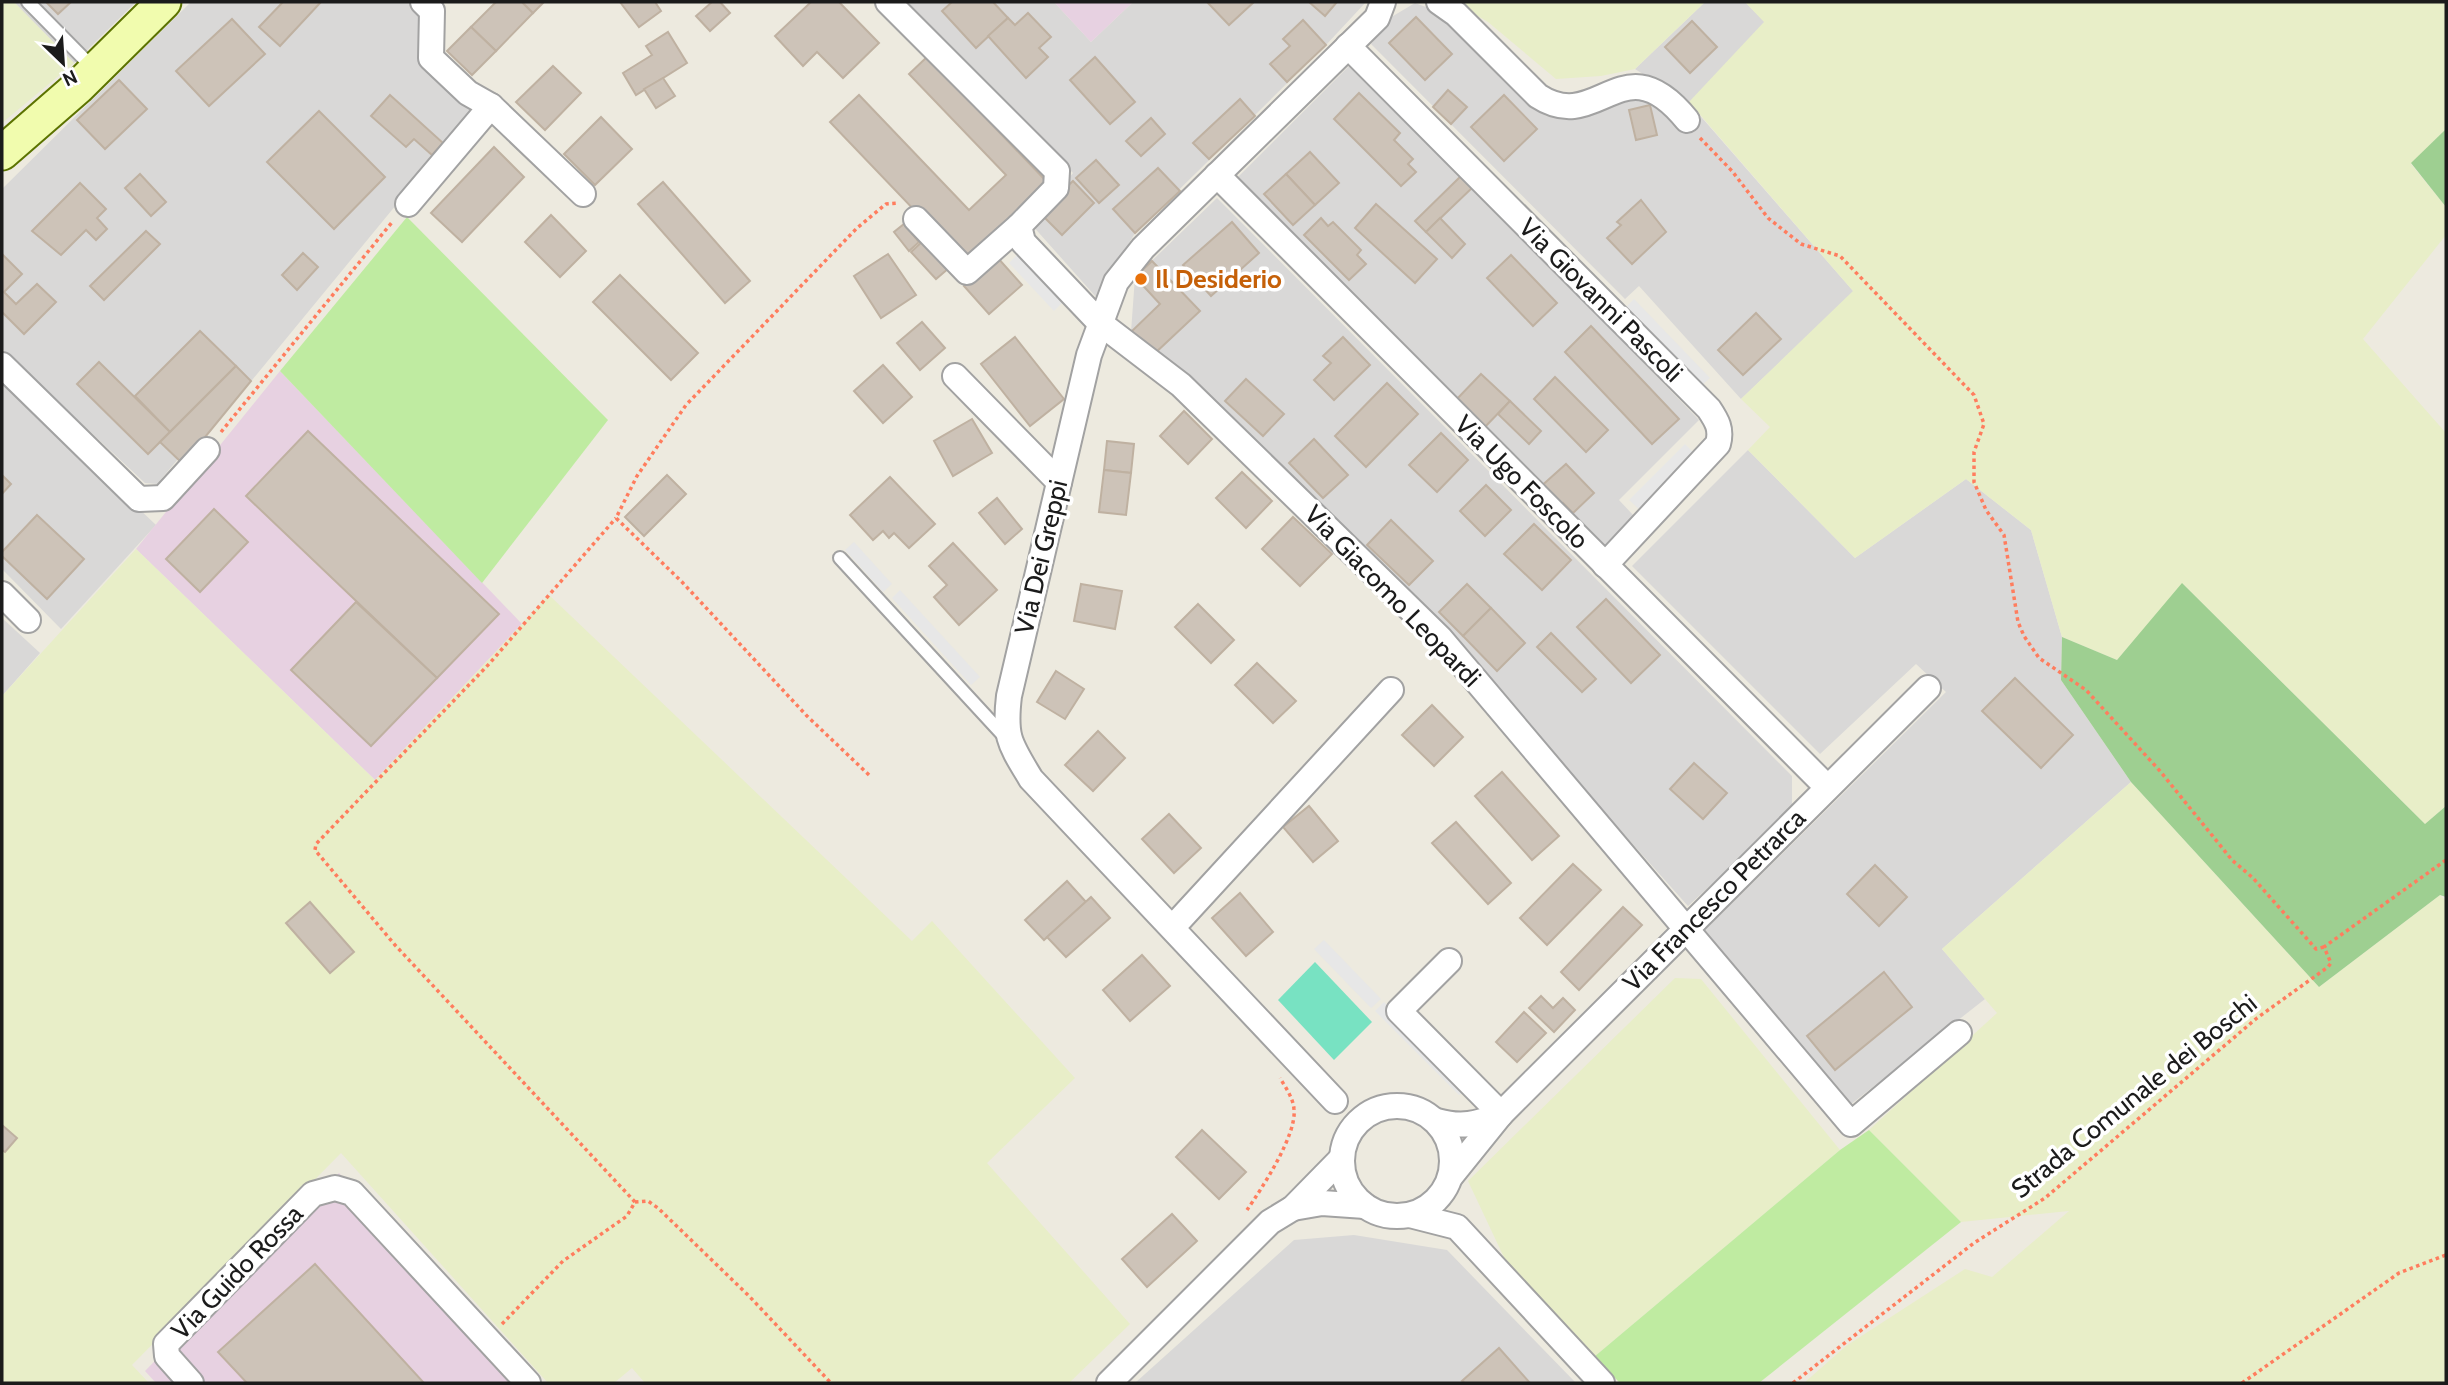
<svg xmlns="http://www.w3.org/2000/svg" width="2448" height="1385" font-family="Cabin,sans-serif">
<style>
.residential{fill:#d9d8d7}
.industrial{fill:#e7d1e1}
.farmland{fill:#e8eec8}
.grass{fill:#bfeba1}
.forest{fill:#9ecf91}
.pitch{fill:#78e2c2}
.parking{fill:#e7e7e7}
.building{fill:#cdc3b8;stroke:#bfb1a1;stroke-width:2}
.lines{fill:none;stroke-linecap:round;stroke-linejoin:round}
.lane-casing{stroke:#a2a2a2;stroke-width:16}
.street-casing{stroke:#a2a2a2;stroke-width:28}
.secondary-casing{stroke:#5c7300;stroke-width:37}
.path{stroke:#ff7d5e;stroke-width:3.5;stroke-dasharray:3.5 3.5;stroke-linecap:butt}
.lane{stroke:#fff;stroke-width:12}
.street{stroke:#fff;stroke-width:24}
.secondary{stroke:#f1fcae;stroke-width:33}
.food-dot{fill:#e8710a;stroke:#fff;stroke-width:2.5}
.labels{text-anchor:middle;stroke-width:7;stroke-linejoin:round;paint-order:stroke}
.food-label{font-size:26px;font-weight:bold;fill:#c56008;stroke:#fff;text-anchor:start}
.street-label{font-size:26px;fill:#1b1b1b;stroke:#fff}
</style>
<rect width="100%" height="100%" fill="#edeadf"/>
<g class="residential">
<polygon points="14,2 136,2 74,63"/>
<polygon points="191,2 415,2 423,10 423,62 475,109 183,464 178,459 157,484 145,483 2,349 2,189"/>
<polygon points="905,2 1054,2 1091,42 1133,2 1366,2 1326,45 1135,233 1097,298 1031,224 1073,173"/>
<polygon points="1705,2 1745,2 1765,22 1689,103 1854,292 1741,399 1639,286 1625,299 1371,44 1388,19 1415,3 1434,10 1546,116 1569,119 1633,97 1687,102 1635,69"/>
<polygon points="1353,62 1699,420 1619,500 1634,516 1599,551 1237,178"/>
<polygon points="1217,198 1792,776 1792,811 1688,906 1445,634 1131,332 1135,277"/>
<polygon points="2,379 156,525 61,629 2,569"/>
<polygon points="1748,450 1855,558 1966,479 2031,530 2062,637 2061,680 2131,782 1942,949 1985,999 1850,1105 1705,930 1946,692 1916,664 1820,754 1632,566"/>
<polygon points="2,618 40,653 2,696"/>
<polygon points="1354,1235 1447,1250 1576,1383 1135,1383 1294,1240"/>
</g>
<g class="industrial">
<polygon points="1054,2 1133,2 1091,42"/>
<polygon points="280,371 522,624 375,780 136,549"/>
<polygon points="339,1173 528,1383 156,1383 145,1371"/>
</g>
<g class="farmland">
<polygon points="2,2 14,2 74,63 2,123"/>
<polygon points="1454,2 1705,2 1635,69 1601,76 1556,79 1488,22"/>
<polygon points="1745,2 2446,2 2446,129 2411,164 2446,207 2446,235 2363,339 2446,433 2446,806 2425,824 2183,584 2117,660 2062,637 2031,530 1966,479 1855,558 1748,450 1770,427 1741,399 1853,291 1689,102 1764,22"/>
<polygon points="136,549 375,780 549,595 912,941 932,921 1075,1078 987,1163 1130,1324 1069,1383 645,1383 632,1368 614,1383 548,1383 341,1153 132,1365 149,1383 2,1383 2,696"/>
<polygon points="2131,782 2319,987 2440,895 2446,901 2446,1383 1804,1383 1846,1346 1965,1269 1992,1277 2069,1211 1961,1222 1869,1130 1997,1013 1942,949"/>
<polygon points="1675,978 1701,979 1840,1150 1594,1357 1509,1268 1468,1181"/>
</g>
<g class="grass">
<polygon points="407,217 608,420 482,583 280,371"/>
<polygon points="1869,1130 1961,1222 1759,1383 1620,1383 1594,1357 1840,1150"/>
</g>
<g class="forest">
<polygon points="2446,129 2446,207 2411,163"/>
<polygon points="2182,583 2425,824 2446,806 2446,897 2440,895 2319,987 2131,782 2061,680 2062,637 2117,660"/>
</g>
<polygon class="pitch" points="1315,962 1372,1022 1334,1060 1278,1000"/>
<g class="parking">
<polygon points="1017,255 1062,303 1054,311 1009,263"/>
<polygon points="1634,299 1710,378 1702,385 1626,307"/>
<polygon points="1685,444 1695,454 1639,509 1629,500"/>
<polygon points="854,542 892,584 883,592 845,550"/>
<polygon points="900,590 980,677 971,685 892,598"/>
<polygon points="1324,940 1381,999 1371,1008 1314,949"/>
<polygon points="1384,1002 1469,1086 1459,1095 1375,1011"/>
</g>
<g class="building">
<polygon points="46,2 71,2 58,14"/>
<polygon points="283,2 321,2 280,46 259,27"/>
<polygon points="496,2 522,2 533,13 496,51 471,27"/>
<polygon points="522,2 544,2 533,13"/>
<polygon points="620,2 655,2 661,11 639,27"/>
<polygon points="712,2 720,2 730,13 710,31 696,16"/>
<polygon points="811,2 839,2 879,43 843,78 817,52 803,66 775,36"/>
<polygon points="952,2 993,2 1008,18 976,48 942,11"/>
<polygon points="1207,2 1254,2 1229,25"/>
<polygon points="1309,2 1337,2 1325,16"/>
<polygon points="1028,13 1051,37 1039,48 1048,57 1026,78 988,36 1008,18 1015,25"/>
<polygon points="1416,17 1452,54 1425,80 1389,43"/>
<polygon points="232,19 265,54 209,106 176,71"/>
<polygon points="1303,20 1326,45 1287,82 1270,64 1290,46 1283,39"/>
<polygon points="1692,21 1717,47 1690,73 1665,47"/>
<polygon points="471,27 496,51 472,75 447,51"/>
<polygon points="668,32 687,63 636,95 623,73 652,55 646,46"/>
<polygon points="927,57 1048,183 964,262 830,122 859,95 969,210 1006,175 909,74"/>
<polygon points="1095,57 1135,102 1110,124 1070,80"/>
<polygon points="553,66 581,93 545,130 516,102"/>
<polygon points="663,78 675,96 656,108 644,89"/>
<polygon points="119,80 147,109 105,149 77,120"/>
<polygon points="1448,90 1467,107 1451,124 1433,107"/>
<polygon points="1359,93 1400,133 1394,140 1413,159 1408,164 1416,172 1401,186 1334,119"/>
<polygon points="390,95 443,143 432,155 414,139 406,147 371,116"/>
<polygon points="1504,95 1537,129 1504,161 1471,127"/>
<polygon points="1240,99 1255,116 1209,159 1193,143"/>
<polygon points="1650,105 1657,135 1636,140 1629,110"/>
<polygon points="319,111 385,177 334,229 267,162"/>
<polygon points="601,117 632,149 595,185 564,154"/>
<polygon points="1151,118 1165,134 1141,156 1126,141"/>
<polygon points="494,147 524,177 462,242 431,213"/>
<polygon points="1310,152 1339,183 1315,205 1286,174"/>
<polygon points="1096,160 1119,185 1099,203 1076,178"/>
<polygon points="1158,168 1180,191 1135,233 1113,209"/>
<polygon points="140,174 166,202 151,216 125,188"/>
<polygon points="1286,174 1315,205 1293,225 1264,194"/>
<polygon points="1462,175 1473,187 1426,232 1415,221"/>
<polygon points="1073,181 1094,203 1062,235 1044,217 1056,197"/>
<polygon points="663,182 750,281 725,303 638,204"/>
<polygon points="80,183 106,209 97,218 107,229 96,240 86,230 61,255 32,231"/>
<polygon points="1641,200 1666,232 1632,264 1607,238 1621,225 1617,222"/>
<polygon points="1376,204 1437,259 1415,283 1355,228"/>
<polygon points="551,215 586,251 560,277 525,242"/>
<polygon points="1321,218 1328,226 1333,222 1361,250 1357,255 1366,264 1349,280 1304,235"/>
<polygon points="1440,218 1465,244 1452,258 1426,232"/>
<polygon points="1232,222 1259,253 1211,296 1183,265"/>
<polygon points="904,224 919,242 909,251 894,232"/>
<polygon points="146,231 160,244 104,300 90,286"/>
<polygon points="924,240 949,268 936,279 911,252"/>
<polygon points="303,253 318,267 297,290 282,275"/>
<polygon points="2,254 22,274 4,292 16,304 37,284 56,302 24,334 2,312"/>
<polygon points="888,254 916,295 881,318 854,276"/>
<polygon points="1511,255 1557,303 1533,326 1487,278"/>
<polygon points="997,257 1022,285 989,314 964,286"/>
<polygon points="1152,261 1200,311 1153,355 1131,332 1160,304 1135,277"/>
<polygon points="620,275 698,353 671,380 593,302"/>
<polygon points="1756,313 1781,339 1743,375 1718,350"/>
<polygon points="922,322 945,348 920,370 897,343"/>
<polygon points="1591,326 1679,419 1652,444 1565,352"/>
<polygon points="200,331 236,366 170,432 135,396"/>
<polygon points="1015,337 1064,399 1030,426 981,364"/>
<polygon points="1343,337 1370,365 1334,400 1314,380 1331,363 1323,356"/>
<polygon points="99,362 170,432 148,454 77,384"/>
<polygon points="883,365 912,397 883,423 854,391"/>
<polygon points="236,366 251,381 183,464 160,442"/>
<polygon points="1481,374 1510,401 1482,430 1454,402"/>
<polygon points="1555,377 1608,430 1586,452 1534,399"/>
<polygon points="1246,379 1284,414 1263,436 1225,401"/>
<polygon points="1387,383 1418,414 1366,467 1335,436"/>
<polygon points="1510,401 1541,431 1529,444 1498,414"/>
<polygon points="1184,411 1212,439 1188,464 1160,436"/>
<polygon points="972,419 992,453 953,476 934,441"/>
<polygon points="308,431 499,614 437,678 246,496"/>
<polygon points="1441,433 1468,460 1437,492 1409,465"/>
<polygon points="1314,439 1348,475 1323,498 1289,463"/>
<polygon points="1107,441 1134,444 1131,473 1104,470"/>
<polygon points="1566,464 1594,493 1573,513 1563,503 1557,509 1538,489"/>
<polygon points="1104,470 1131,473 1126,515 1099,512"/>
<polygon points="1242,472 1272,501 1246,528 1216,498"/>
<polygon points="2,475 11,484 2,494"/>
<polygon points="667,475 686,494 644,536 625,517"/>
<polygon points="890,477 935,524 909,548 894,533 889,538 883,531 873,540 850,515"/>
<polygon points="1486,485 1511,510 1485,536 1460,511"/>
<polygon points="997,498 1022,529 1005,544 979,513"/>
<polygon points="214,509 248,542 200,592 166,559"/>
<polygon points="37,515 84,559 47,599 2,556 2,552"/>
<polygon points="1293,517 1332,554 1300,586 1262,549"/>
<polygon points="1391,520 1433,561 1409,585 1367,545"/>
<polygon points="1534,524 1571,560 1542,590 1504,554"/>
<polygon points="953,543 997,590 959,625 934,597 947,585 929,566"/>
<polygon points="1081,584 1122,591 1115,629 1074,621"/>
<polygon points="1467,584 1491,608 1463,636 1439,612"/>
<polygon points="1606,599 1660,655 1631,683 1577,627"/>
<polygon points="356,602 437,678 371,746 291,670"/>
<polygon points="1198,604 1234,640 1211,663 1175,627"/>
<polygon points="1491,608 1525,643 1497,671 1463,636"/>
<polygon points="1551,633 1596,679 1582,692 1537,647"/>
<polygon points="1257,663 1296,701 1273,723 1235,685"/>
<polygon points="1056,671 1084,689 1065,719 1037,702"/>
<polygon points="2015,678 2073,735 2041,768 1982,711"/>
<polygon points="1432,705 1463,737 1434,766 1402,735"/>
<polygon points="1098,731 1125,758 1093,791 1065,765"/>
<polygon points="1694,763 1727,793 1703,819 1670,789"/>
<polygon points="1502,772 1559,836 1532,860 1475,796"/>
<polygon points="1309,806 1338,841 1313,862 1283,827"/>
<polygon points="1169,814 1201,848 1174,873 1142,839"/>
<polygon points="1456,822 1511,883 1488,904 1432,843"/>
<polygon points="1573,864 1601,890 1547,945 1520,918"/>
<polygon points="1875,865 1907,897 1879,926 1847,894"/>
<polygon points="1067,881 1086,902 1044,940 1025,920"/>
<polygon points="1240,893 1273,932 1246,956 1212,918"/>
<polygon points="1091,897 1110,918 1066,957 1047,937"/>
<polygon points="310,902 354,952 330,973 286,923"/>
<polygon points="1623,907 1642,925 1579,990 1561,972"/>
<polygon points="1142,955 1170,986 1130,1021 1103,990"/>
<polygon points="1884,972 1912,1007 1835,1070 1807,1036"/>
<polygon points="1541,996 1553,1008 1563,998 1575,1010 1554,1032 1529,1008"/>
<polygon points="1524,1012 1546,1033 1517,1062 1496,1042"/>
<polygon points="2,1125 17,1138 5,1152 2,1150"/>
<polygon points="1202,1130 1246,1172 1219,1199 1176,1157"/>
<polygon points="1172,1214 1197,1241 1147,1287 1122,1259"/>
<polygon points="315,1264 424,1383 247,1383 218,1352"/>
<polygon points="1499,1348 1530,1383 1465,1383 1462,1381"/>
</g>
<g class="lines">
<defs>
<g id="lane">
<polyline points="28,2 95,70"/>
<polyline points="840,558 1005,737"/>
</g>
<g id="street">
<polyline points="888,2 1057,171 1056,188 1019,226 1023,242 1100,323 1181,385 1440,638 1851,1124 1959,1033"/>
<path d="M1439 2 1456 14 1538 96C1599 136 1622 40 1687 120"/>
<path d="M1348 46 1709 409C1717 421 1722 429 1718 444L1605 565"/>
<polyline points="491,106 583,194"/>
<polyline points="1217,175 1827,787"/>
<polyline points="408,204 491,106 468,93 431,58 432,11 423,2"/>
<polyline points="916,219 967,272 1019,226"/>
<polyline points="2,365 139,499 163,498 207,450"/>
<polyline points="955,376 1059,482"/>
<polyline points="2,594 28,620"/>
<polyline points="1173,927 1391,690"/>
<polyline points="1449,961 1399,1011 1501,1114"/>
<path d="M1335 1101 1031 779C1010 744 1004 738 1009 696L1089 355 1116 282 1143 248 1377 18 1383 2"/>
<circle cx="1397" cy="1161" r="55"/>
<path d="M1437 1121C1462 1128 1476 1124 1500 1115"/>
<polyline points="1451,1176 1501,1114 1928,688"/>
<polyline points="1293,1208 1322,1203 1365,1206"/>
<polyline points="1410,1215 1457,1227 1602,1383"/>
<polyline points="191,1383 167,1356 166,1344 313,1194 335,1188 352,1193 528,1383"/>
<polyline points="1109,1383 1270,1222 1293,1208 1341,1159"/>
</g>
<polyline id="secondary" points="2,153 78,87 164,2"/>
</defs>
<use href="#lane" class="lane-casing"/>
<use href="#street" class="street-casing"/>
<use href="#secondary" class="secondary-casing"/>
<g class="path">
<polyline points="1700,138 1732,171 1768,218 1801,244 1840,256 1974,395 1984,424 1974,452 1974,482 1986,510 2004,535 2018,622 2024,636 2039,658 2086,690 2160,771 2232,860 2253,878 2316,949 2324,947"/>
<polyline points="221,432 393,221"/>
<polyline points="869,775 807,716 682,582 616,518 637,476 686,405 857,228 886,204 899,203"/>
<polyline points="635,1202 648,1201 658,1208 749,1296 831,1383"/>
<path d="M1247 1210C1262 1188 1297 1135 1294 1109 1293 1098 1286 1088 1280 1078"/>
<polyline points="502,1324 563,1261 627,1216 635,1202 395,945 315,850 316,844 489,664 616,518"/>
<polyline points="1793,1383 1974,1243 2045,1198 2257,1018 2328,967 2331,963 2324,947 2446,860"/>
<polyline points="2242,1383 2399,1273 2446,1255"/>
</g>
<use href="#lane" class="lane"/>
<use href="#street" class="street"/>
<use href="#secondary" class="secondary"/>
</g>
<circle class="food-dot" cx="1141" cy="279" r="7"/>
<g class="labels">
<g class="food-label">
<text x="1155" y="288">Il Desiderio</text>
</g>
<g class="street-label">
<text transform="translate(1601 300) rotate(45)" y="9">Via Giovanni Pascoli</text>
<text transform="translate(1522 482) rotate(45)" y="9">Via Ugo Foscolo</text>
<text transform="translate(1041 557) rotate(-77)" y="9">Via Dei Greppi</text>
<text transform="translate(1393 596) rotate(46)" y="9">Via Giacomo Leopardi</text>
<text transform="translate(1714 900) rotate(-45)" y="9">Via Francesco Petrarca</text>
<text transform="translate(2134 1096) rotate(-39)" y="9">Strada Comunale dei Boschi</text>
<text transform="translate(237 1272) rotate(-46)" y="9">Via Guido Rossa</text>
</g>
</g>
<rect width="2448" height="1385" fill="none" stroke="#1b1b1b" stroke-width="7"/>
<g transform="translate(63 63) rotate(155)" stroke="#ffffff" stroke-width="5" paint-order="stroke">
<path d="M0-5L12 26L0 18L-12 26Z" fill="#1b1b1b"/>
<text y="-10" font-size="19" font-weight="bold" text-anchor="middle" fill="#1b1b1b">N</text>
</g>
</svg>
